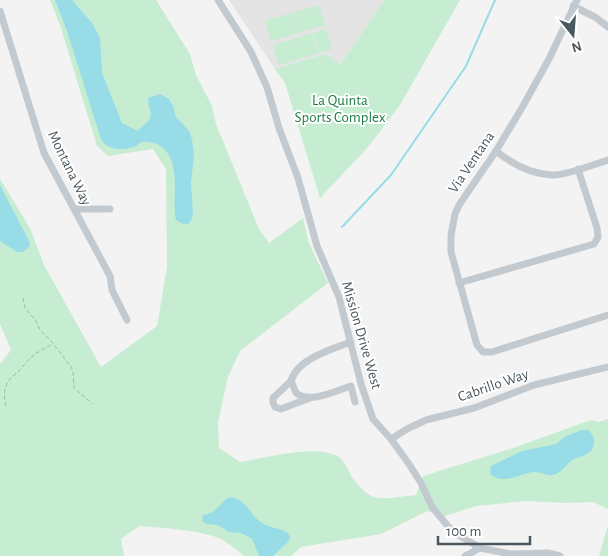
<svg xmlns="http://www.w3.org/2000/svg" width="608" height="556" font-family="'Alegreya Sans',sans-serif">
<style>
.education{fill:#e5e4e4}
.green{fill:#c6edd2}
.water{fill:#97dce6}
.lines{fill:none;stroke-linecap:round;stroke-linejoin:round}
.stream{stroke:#97dce6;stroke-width:2}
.path{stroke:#80c99f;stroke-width:1;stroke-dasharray:4 2.5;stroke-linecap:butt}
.minor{stroke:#c2cad0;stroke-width:7}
.labels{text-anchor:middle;stroke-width:4;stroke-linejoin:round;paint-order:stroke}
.park-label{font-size:15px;fill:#207c47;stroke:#fff}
.street-label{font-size:15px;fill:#4b575f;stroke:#fff}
</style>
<rect width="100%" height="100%" fill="#f4f3f3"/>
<polygon class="education" points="229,0 384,0 341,64 325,54 275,69"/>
<g class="green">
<path d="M50 0H156L190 54 196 75 212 106 216 124 259 229 269 243 303 218 309 243 328 283 240 351 228 377 218 422 219 448 240 462C266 458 316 443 339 457 345 461 348 471 352 477 372 506 384 498 416 495L423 476 513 448 591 420 599 422 608 419V509L593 502 567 503 527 501 476 506 445 516 427 511 381 534 301 547 291 556H244C237 550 230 544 221 539 202 530 161 528 139 526L121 539 124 556H0V364L11 350 0 324V179L30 228 44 265 101 367 157 326 167 267 166 169 153 149 108 156 97 146 61 28Z"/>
<polygon points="384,0 460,0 400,105 369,146 320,198 285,83 275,69 325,54 341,64"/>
<polygon points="319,5 325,25 271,41 265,21 291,13 294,19 292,13"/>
<polygon points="326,29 332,49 319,53 313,33"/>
<polygon points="312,33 318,53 279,65 273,45 285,41 286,43 286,41"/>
<polygon points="608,525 608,556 599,556"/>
</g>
<g class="water">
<path d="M55 0H72L92 23 100 38 102 73 122 123 138 131C141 127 147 123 150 119 153 113 147 105 148 98L160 94 169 99 173 106 176 117 189 131 192 139 194 155 191 183 193 214 191 221 188 224H183L176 220C171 197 184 158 157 144 154 143 146 141 142 142 140 142 138 145 136 146 124 151 108 151 101 139L67 31Z"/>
<polygon points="0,185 30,243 28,248 22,252 17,252 0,241"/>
<path d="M582 430H588C592 433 593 435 594 440 595 456 582 454 571 461 566 465 560 474 553 475 547 476 541 472 534 472 520 473 504 486 490 474L491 466 522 451 556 444 566 436Z"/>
<path d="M230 497C247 500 247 510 258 520 266 528 278 527 288 533L290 537 289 541 273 556H259L252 539 247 536 241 533 229 532 218 525 208 524 203 522 202 516 213 512 225 500Z"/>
</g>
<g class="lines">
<polyline class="stream" points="342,227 391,175 466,66 495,0"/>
<g class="path">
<polyline points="23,298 25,308 36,321 40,330 52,342 71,367 73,371 74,388 93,404"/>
<path d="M6 406C3 398 4 386 10 379 12 376 16 374 19 371 30 357 36 352 53 344"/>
</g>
<g class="minor">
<polyline points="218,0 251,52 267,87 279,128 298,178 317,246 339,297 361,384 373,419 391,439 409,464 421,483 432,507 452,531 480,548 511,554 548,553 560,556"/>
<polyline points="577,0 549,59 523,106 496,151 459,205 455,214 451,235 451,252 477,345 483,352 492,352 608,315"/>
<polyline points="573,6 595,17 608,27"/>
<polyline points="0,11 44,153 110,276 112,290 127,320"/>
<path d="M496 151C512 164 531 174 552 175 566 176 594 164 608 160"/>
<polyline points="75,209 110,209"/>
<polyline points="459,283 594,244 598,237 597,228 578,169"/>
<path d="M351 342C332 349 297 359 291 381L296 393C310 404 335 391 351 386L355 402"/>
<polyline points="291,381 273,398 273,402 275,407 281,409 310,398"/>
<polyline points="391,439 407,429 426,420 474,408 534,385 608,367"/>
<polyline points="465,556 480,548"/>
</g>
</g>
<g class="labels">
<g class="park-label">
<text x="340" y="105">La Quinta<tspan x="340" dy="17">Sports Complex</tspan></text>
</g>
<g class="street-label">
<text transform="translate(471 162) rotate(-56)" y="5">Via Ventana</text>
<text transform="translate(70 168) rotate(64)" y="5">Montana Way</text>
<text transform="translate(362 335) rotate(74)" y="5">Mission Drive West</text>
<text transform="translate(493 385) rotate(-19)" y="5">Cabrillo Way</text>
</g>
</g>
<g transform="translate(573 35) rotate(163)" stroke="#ffffff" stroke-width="4" paint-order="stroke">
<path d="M0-4L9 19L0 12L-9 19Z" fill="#4b575f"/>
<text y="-8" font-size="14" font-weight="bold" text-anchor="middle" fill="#4b575f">N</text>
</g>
<path d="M438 536v8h92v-8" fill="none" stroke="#4b575f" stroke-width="2.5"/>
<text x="446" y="536" font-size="15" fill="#4b575f" stroke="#ffffff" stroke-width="4" paint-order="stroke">100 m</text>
</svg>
